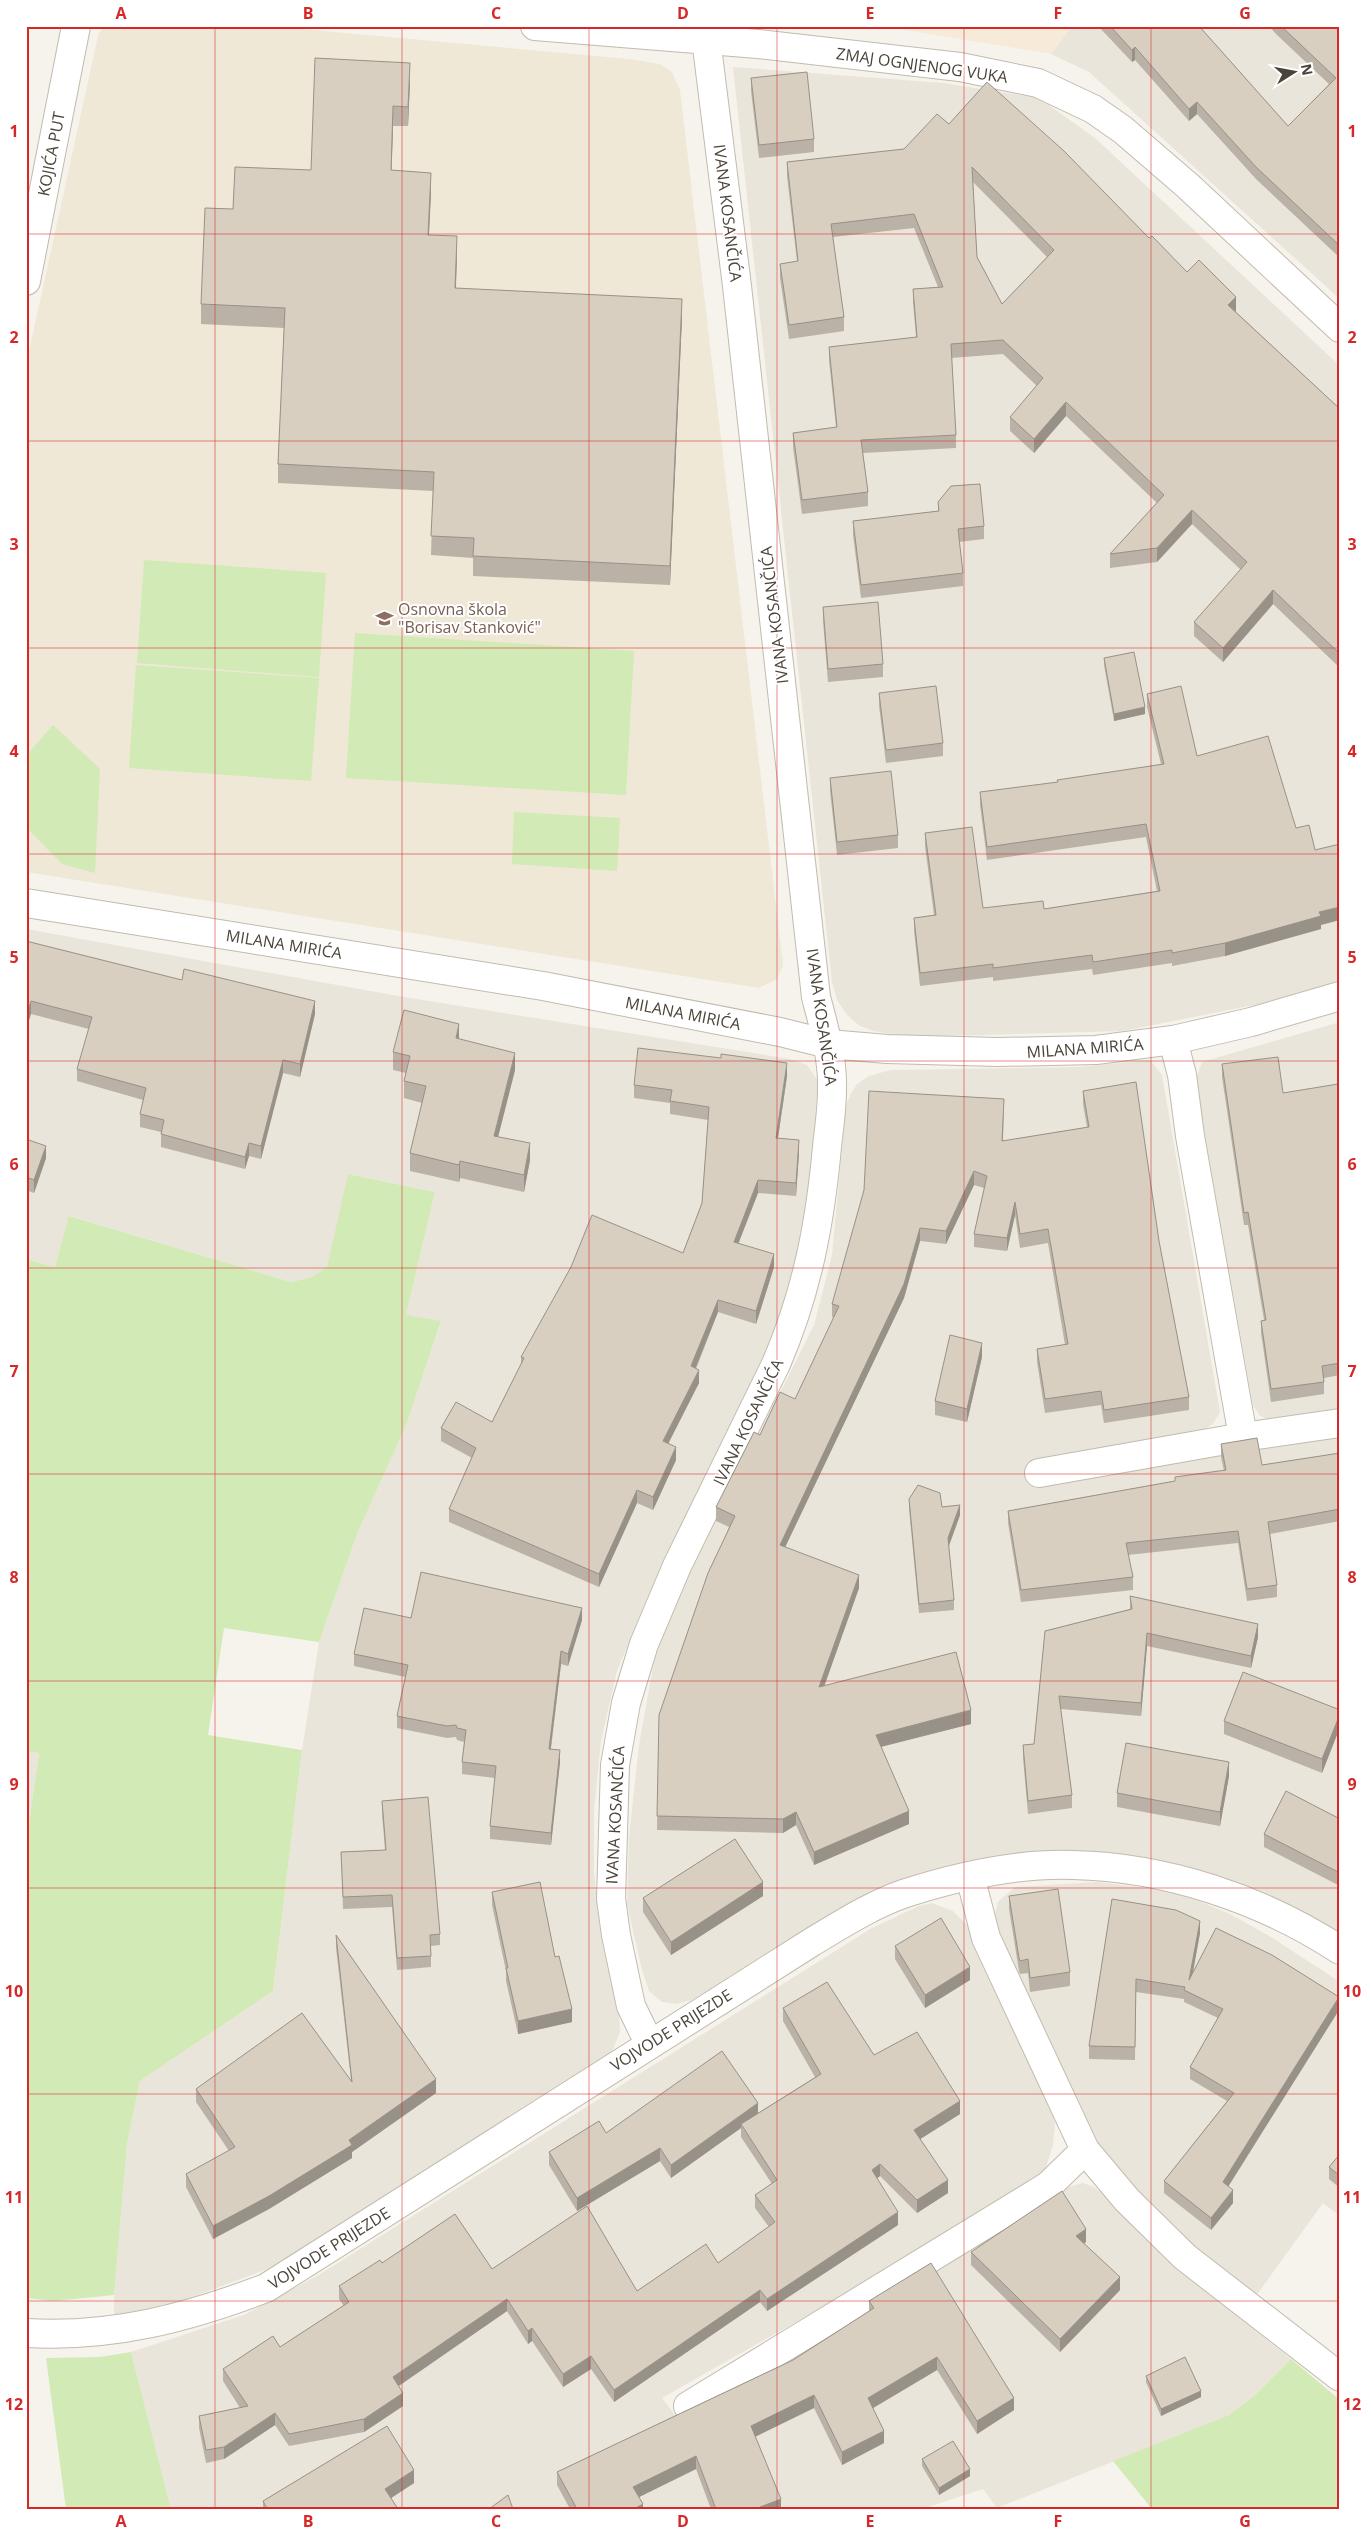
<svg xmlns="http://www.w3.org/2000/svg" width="1366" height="2535" font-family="'Open Sans',sans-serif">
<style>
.residential{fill:#eae5da}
.commercial{fill:#f7ead8}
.education{fill:#efe8d6}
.green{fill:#d2eab5}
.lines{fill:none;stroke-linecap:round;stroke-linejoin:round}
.minor-casing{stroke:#c2bbae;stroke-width:30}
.minor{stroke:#fff;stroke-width:28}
.wall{fill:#bab2a6;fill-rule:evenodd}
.shaded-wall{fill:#979187}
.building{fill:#d8cfc1;stroke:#979187;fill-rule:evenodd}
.grid{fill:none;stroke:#d62828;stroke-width:1;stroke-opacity:0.55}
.labels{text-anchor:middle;stroke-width:4;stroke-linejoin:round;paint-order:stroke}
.street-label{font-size:16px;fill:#4b4439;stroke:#fff}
.education-label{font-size:16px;fill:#785e54;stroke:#fff;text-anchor:start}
.neatline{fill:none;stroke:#d62828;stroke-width:2}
.grid-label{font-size:16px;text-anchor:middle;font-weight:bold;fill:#d62828}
</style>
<rect width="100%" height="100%" fill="#f6f3ec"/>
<g class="residential">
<polygon points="1072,26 1340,26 1340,299 1089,72 1051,54"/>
<polygon points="733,67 943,83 1039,98 1095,138 1340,366 1340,981 1269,1002 1123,1031 906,1037 874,1031 860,1026 847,1015 837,1000 832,982"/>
<polygon points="26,929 404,997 790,1059 807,1065 818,1081 811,1181 797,1262 771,1349 647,1598 617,1671 601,1741 594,1811 594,1872 600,1930 619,2011 620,2032 612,2052 602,2064 270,2268 187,2299 114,2317 114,2295 127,2144 140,2081 273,1991 302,1750 319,1642 357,1534 407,1423 441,1322 406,1315 435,1192 349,1174 327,1268 312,1277 291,1282 70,1216 55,1267 26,1259"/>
<polygon points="1340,1022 1340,1412 1274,1422 1260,1416 1253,1405 1195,1081 1202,1062"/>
<polygon points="1150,1060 1162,1075 1220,1412 1213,1424 1203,1430 1029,1463 1035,1485 1340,1437 1340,1938 1324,1927 1248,1887 1159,1863 1088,1854 829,1917 692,2000 676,2004 662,2002 649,1991 642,1970 627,1904 629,1837 639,1745 653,1667 680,1578 775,1403 814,1325 832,1255 846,1105 852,1092 857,1084 869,1076 890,1070 1079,1067"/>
<polygon points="26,1751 39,1753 26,1845"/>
<polygon points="1097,1882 1177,1892 1230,1914 1271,1937 1340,1982 1340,2216 1323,2203 1253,2300 1179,2242 1098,2147 1068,2090 998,1930 995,1914 998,1902 1015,1887"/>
<polygon points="932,1903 953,1911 968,1926 1049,2097 1055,2124 1053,2145 1045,2170 1026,2191 662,2398 681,2423 1062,2189 1083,2183 1096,2188 1175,2266 1291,2359 1255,2395 1229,2415 997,2508 983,2489 922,2509 171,2509 131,2352 244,2315 317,2276 872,1928 919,1906"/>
</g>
<polygon class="commercial" points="881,26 1072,26 1051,54"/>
<polygon class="education" points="103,26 269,26 629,59 660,64 672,72 680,90 783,965 777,979 759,988 26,872 26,365 98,36"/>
<g class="green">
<polygon points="144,560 326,573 319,677 137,663"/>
<polygon points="355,633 634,651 626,795 346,778"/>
<polygon points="136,665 319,678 311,781 129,768"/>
<polygon points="53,725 100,769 95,873 62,864 26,827 26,756"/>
<polygon points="514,812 620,818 617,871 512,864"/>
<polygon points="348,1174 435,1192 406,1315 441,1321 407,1423 357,1534 319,1642 224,1628 208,1735 302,1750 273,1991 140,2081 127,2144 114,2295 54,2301 26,2298 26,1845 39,1753 26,1751 26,1259 55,1267 69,1216 291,1282 312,1277 327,1267"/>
<polygon points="131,2352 171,2509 66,2509 46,2358 100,2357"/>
<polygon points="1291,2359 1340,2400 1340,2509 1152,2509 1113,2461 1229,2415 1255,2395"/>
</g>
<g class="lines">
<defs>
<g id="minor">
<polyline points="535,26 758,44 960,67 1038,83 1093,109 1123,130 1188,186 1340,328"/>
<polyline points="26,281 76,26"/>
<polyline points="26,903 543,986 780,1032 828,1044 887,1049 998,1052 1096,1050 1173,1040 1251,1022 1340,996"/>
<polyline points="1173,1040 1182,1075 1190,1136 1243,1437"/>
<polyline points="1039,1473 1243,1437 1340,1423"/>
<polyline points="970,1876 986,1938 1085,2150 1127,2200 1185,2257 1340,2377"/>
<path d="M649 2043 631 2006 616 1935 611 1899 615 1765 626 1703 644 1644 677 1566 776 1364C807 1292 820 1224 827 1147 829 1128 832 1109 832 1090 833 1059 824 1027 816 997L737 286 706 39"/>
<path d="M26 2333C112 2338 187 2318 266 2288L812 1942C842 1924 873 1904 906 1893 959 1876 1017 1863 1073 1865 1166 1867 1262 1899 1340 1950"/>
<polyline points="688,2406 1048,2186 1085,2150"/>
</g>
</defs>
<use href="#minor" class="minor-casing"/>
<use href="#minor" class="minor"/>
</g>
<g class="wall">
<polygon points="1098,26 1199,26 1288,126 1329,84 1276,34 1269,26 1340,26 1340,258 1256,179 1197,114 1189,121 1135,60 1132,62"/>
<polygon points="751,78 814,139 814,152 759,158 751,91"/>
<polygon points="410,82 408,126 393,126 391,170 431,192 429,235 457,255 456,288 682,318 670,585 473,576 473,558 431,555 433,491 278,483 278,464 284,328 201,324 201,304 233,209 311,170"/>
<path d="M949 124 1149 238 1187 272 1236 311V312L1340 409V668L1273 604 1223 662 1194 636V622L1241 570 1192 524 1157 562 1110 568V554L1157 503 1066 416 1034 453 1010 431V417L1037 386 1003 354 951 358 956 435V448L863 453 868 492V506L802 514 793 447V433L836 427 829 360V347L916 337 913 303V289L938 287 914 228 833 237 844 317V331L789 339 780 278V264L797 261 787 176V162L904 149ZM973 182 1047 257 1002 304 977 257Z"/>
<polygon points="938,502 984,526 984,539 959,542 963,573 963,586 861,598 853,535 853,521 938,511"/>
<polygon points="823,607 883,664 883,677 828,682 823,621"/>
<polygon points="1104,658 1145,714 1114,721 1104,665"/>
<polygon points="879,693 943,743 943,756 886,763 879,706"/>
<polygon points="1147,694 1197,756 1321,925 1321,929 1225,956 1172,966 1172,963 1093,975 1092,969 993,981 993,977 920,986 914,931 914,918 934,915 925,846 925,833 983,908 1044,909 1157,891 1146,837 987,860 980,805 980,792 1057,783 1161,764 1147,707"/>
<polygon points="830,778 898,835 898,848 837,855 830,791"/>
<polygon points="26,941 315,1014 300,1077 283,1073 261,1159 249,1156 245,1169 161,1147 161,1132 140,1127 140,1114 143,1100 77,1081 77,1069 89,1029 31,1014"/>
<polygon points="459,1039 515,1070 498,1137 530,1160 524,1192 460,1178 459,1182 410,1171 410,1153 422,1103 404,1098 404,1081 406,1073 393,1070 393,1052"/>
<polygon points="1222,1064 1283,1093 1340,1094 1340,1375 1324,1378 1324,1394 1271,1402 1261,1333 1261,1321 1264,1320 1248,1225 1244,1225 1222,1077"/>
<polygon points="787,1076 778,1138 799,1153 796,1196 758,1193 738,1243 774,1267 756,1324 718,1312 696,1369 699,1383 668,1443 676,1460 653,1510 637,1503 599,1587 449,1522 449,1509 472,1458 441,1441 441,1428 492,1422 521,1365 521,1357 683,1253 702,1203 708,1120 670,1114 670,1103 634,1098 634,1085"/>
<polygon points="1083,1091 1159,1241 1189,1397 1189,1410 1104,1423 1101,1405 1045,1413 1037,1362 1037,1349 1065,1345 1048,1243 1020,1248 1015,1215 1007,1251 974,1247 974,1234 984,1188 974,1185 946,1244 920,1241 904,1298 785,1547 859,1588 824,1686 971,1724 881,1747 909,1824 814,1865 796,1825 783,1833 657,1830 659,1715 729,1527 716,1521 716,1507 760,1435 795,1399 834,1318 832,1317 832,1304 1004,1112 1003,1141 1087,1127 1083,1104"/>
<polygon points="26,1139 46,1158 34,1193 26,1190"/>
<polygon points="982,1357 967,1422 935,1415 935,1401"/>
<polygon points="1221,1444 1262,1465 1340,1453 1340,1521 1270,1534 1277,1585 1277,1597 1247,1601 1238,1543 1128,1555 1133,1577 1133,1590 1021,1602 1008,1523 1008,1511 1175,1481 1175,1477 1224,1471 1221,1457"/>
<polygon points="909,1499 942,1507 960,1515 949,1546 954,1600 954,1610 919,1613 909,1509"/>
<polygon points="1130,1596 1258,1637 1251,1668 1147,1646 1141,1716 1061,1709 1072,1795 1072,1808 1028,1814 1023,1758 1023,1745 1034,1744 1045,1631 1130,1609"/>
<polygon points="411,1618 582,1620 568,1666 561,1664 551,1749 560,1762 551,1845 490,1839 490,1826 495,1778 462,1774 462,1762 464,1742 457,1740 456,1737 447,1738 397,1728 397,1716 405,1677 354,1666 354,1654"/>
<polygon points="1340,1710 1340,1727 1322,1773 1224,1734 1224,1721"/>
<polygon points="1229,1776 1220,1826 1117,1807 1117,1793"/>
<polygon points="382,1801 440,1934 440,1945 431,1946 431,1967 397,1970 392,1907 343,1909 341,1852 385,1850 382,1813"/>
<polygon points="1340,1819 1340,1886 1264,1847 1264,1834"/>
<polygon points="492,1892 572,2022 518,2034 506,1981 506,1971 492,1905"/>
<polygon points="763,1896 671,1955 643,1912 643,1898"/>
<polygon points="1009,1896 1070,1972 1070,1986 1030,1992 1028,1973 1020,1974 1019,1971 1009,1909"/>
<polygon points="1112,1899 1200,1933 1193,1973 1339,2010 1228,2186 1233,2203 1211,2230 1164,2193 1164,2181 1227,2101 1190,2079 1190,2067 1218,2018 1184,2002 1184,1999 1136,1992 1135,2060 1089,2059 1089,2046"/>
<polygon points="336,1935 436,2093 352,2152 352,2158 269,2209 213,2239 186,2187 186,2174 229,2151 196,2102 196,2089 351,2080 336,1948"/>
<polygon points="895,1946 970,1980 925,2008 895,1959"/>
<polygon points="783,2008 874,2055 960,2114 920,2139 948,2193 917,2213 880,2176 877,2178 898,2225 767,2311 760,2302 614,2402 591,2369 563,2387 532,2341 528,2344 507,2311 398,2386 403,2406 364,2432 289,2446 275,2425 224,2459 206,2463 199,2428 199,2416 240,2408 223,2381 223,2369 280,2347 344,2306 339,2299 339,2286 382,2263 492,2269 637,2291 718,2263 769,2227 755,2208 755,2195 772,2184 741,2137 741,2128 671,2178 660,2161 577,2211 549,2165 549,2152 606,2133 758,2113 815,2077 783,2021"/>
<polygon points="1340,2154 1340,2188 1329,2179 1329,2167"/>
<polygon points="1086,2242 1084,2243 1120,2290 1060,2352 971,2265 971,2252"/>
<polygon points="869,2301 1014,2410 977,2434 937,2370 873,2408 884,2443 842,2465 814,2408 755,2436 781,2509 711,2509 696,2469 639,2497 643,2509 570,2509 557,2485 557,2472 793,2360 869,2311"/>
<polygon points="1146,2376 1201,2397 1161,2416 1146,2382"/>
<polygon points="922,2459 970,2476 939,2495 922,2466"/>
<polygon points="414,2483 391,2498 398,2509 263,2509 263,2501"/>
</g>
<g class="shaded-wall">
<polygon points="1135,47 1135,60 1132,62 1132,50"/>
<polygon points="410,63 410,82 408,126 408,107"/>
<polygon points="1197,102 1197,114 1189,121 1189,109"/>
<polygon points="393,106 393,126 391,190 391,170"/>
<polygon points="431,173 431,192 428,254 428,235"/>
<polygon points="457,236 457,255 455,307 455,288"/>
<polygon points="1236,297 1236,311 1228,319 1228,305"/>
<polygon points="682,299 682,318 670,585 670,566"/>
<polygon points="1066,402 1066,416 1034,453 1034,439"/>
<polygon points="1192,510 1192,524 1157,562 1157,548"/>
<polygon points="1273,590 1273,604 1223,662 1223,648"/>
<polygon points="1145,707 1145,714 1114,721 1114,714"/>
<polygon points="1340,907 1340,920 1321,925 1321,929 1225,956 1225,943 1319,912"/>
<polygon points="31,1001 31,1014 26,1030 26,1017"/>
<polygon points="315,1001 315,1014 300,1077 300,1064"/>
<polygon points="459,1024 459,1041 456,1038"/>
<polygon points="515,1053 515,1070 494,1153 494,1136"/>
<polygon points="283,1060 283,1073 261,1159 261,1146"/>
<polygon points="787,1063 787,1076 776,1151 776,1138"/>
<polygon points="799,1140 799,1153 796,1196 796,1183"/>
<polygon points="249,1143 249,1156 245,1169 245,1157"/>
<polygon points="530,1143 530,1160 524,1192 524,1175"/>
<polygon points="46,1146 46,1158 34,1193 34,1180"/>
<polygon points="460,1161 460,1178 459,1182 459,1165"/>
<polygon points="974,1171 974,1185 946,1244 946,1231"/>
<polygon points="758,1180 758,1193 734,1255 734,1242"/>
<polygon points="1015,1202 1015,1215 1007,1251 1007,1238"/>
<polygon points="920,1228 920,1241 904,1298 780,1558 780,1545"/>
<polygon points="774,1254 774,1267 756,1324 756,1311"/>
<polygon points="718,1300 718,1312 691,1379 691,1366"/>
<polygon points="982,1343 982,1357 967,1422 967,1409"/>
<polygon points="699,1370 699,1383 663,1454 663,1441"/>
<polygon points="676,1447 676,1460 653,1510 653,1497"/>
<polygon points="637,1490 637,1503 599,1587 599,1574"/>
<polygon points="960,1505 960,1515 948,1548 948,1538"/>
<polygon points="859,1575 859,1588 819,1701 819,1687"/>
<polygon points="582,1608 582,1620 568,1666 568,1654"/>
<polygon points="1258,1624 1258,1637 1251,1668 1251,1656"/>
<polygon points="1147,1633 1147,1646 1141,1716 1141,1703"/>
<polygon points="561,1651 561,1664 549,1761 549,1749"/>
<polygon points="971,1710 971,1724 876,1748 876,1735"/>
<polygon points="1340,1714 1340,1727 1322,1773 1322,1759"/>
<polygon points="560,1750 560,1762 551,1845 551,1833"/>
<polygon points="1229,1762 1229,1776 1220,1826 1220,1812"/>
<polygon points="909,1811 909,1824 814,1865 814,1852"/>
<polygon points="796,1812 796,1825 783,1833 783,1819"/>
<polygon points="763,1882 763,1896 671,1955 671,1942"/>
<polygon points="1200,1921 1200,1933 1189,1992 1189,1980"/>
<polygon points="970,1967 970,1980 925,2008 925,1995"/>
<polygon points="1339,1997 1339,2010 1223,2195 1223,2182"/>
<polygon points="572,2009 572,2022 518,2034 518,2021"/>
<polygon points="436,2079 436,2093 352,2152 352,2158 269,2209 213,2239 213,2226 349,2140"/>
<polygon points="960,2101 960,2114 914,2143 914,2130"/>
<polygon points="758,2103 758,2116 741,2124 741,2128 671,2178 671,2165"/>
<polygon points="660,2148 660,2161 577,2211 577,2198"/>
<polygon points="880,2164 880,2176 872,2182 872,2170"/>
<polygon points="948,2180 948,2193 917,2213 917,2200"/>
<polygon points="1233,2190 1233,2203 1211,2230 1211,2218"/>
<polygon points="898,2212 898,2225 767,2311 767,2299"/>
<polygon points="1086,2229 1086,2242 1076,2249 1076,2236"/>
<polygon points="1120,2277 1120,2290 1060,2352 1060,2339"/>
<polygon points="760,2290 760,2302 614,2402 614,2390"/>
<polygon points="507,2299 507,2311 393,2390 393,2377"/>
<polygon points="532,2328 532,2341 528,2344 528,2331"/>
<polygon points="591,2356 591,2369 563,2387 563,2374"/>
<polygon points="937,2357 937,2370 868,2411 868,2398"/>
<polygon points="1201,2391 1201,2397 1161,2416 1161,2409"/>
<polygon points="403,2393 403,2406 364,2432 364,2419"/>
<polygon points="814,2395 814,2408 751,2439 751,2426"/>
<polygon points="1014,2398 1014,2410 977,2434 977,2421"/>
<polygon points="275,2413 275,2425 224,2459 224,2447"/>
<polygon points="884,2431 884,2443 842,2465 842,2452"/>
<polygon points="696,2456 696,2469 633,2500 633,2487"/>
<polygon points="970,2469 970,2476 939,2495 939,2488"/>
<polygon points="414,2470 414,2483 385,2502 385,2489"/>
<polygon points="781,2499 781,2509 755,2509"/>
<polygon points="643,2504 643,2509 634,2509"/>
</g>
<g class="building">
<polygon points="1110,26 1199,26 1288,126 1336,78 1281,26 1340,26 1340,246 1256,167 1197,102 1189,109 1135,47 1132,50"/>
<polygon points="315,58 410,63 408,107 393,106 391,170 431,173 428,235 457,236 455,288 682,299 670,566 473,556 474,538 431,536 434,472 278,464 285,308 201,304 205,208 233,209 235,167 311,170"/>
<polygon points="807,72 814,139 759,145 751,78"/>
<path d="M987 82 1064 151 1149 238 1152 236 1187 272 1199 260 1236 297 1228 305 1340 409V654L1273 590 1223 648 1194 622 1247 562 1192 510 1157 548 1110 554 1164 495 1066 402 1034 439 1010 417 1043 378 1003 340 951 344 956 435 861 440 868 492 802 500 793 433 837 427 829 347 917 337 913 289 943 287 914 214 831 224 844 317 789 325 780 264 798 261 787 162 904 149 937 114 949 124ZM972 167 1054 250 1002 304 977 257Z"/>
<polygon points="980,484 984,526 958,529 963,573 861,585 853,521 939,511 938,502 951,486"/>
<polygon points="878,602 883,664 828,669 823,607"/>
<polygon points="1134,652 1145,707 1114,714 1104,658"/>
<polygon points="936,686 943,743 886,750 879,693"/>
<polygon points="1181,686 1197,756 1268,736 1296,828 1309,825 1315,850 1340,844 1340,907 1319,912 1321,916 1225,943 1172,953 1172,950 1093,962 1092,955 993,968 993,964 920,973 914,918 936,915 925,833 972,827 983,908 1043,901 1044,909 1160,891 1146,824 987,847 980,792 1058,782 1057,780 1164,764 1147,694"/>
<polygon points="891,771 898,835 837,842 830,778"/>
<polygon points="26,941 182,980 184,969 315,1001 300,1064 283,1060 261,1146 249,1143 245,1157 161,1134 164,1120 140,1114 146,1088 77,1069 92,1017 31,1001 26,1017"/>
<polygon points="404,1010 459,1024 456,1038 515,1053 494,1136 530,1143 524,1175 460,1161 459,1165 410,1153 426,1086 404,1081 410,1056 393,1052"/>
<polygon points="638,1048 721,1058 721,1054 787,1063 776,1138 799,1140 796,1183 758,1180 734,1242 774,1254 756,1311 718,1300 691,1366 699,1370 663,1441 676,1447 653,1497 637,1490 599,1574 449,1509 476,1448 441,1428 456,1402 492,1422 524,1358 521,1357 571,1267 592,1215 683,1253 702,1203 709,1107 670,1101 672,1090 634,1085"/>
<polygon points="1278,1057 1283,1093 1338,1084 1340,1094 1340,1363 1322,1366 1324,1382 1271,1389 1261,1321 1266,1320 1248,1212 1244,1213 1222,1064"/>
<polygon points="1136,1082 1159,1241 1189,1397 1104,1410 1101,1391 1045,1399 1037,1349 1068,1344 1048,1229 1020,1234 1015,1202 1007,1238 974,1234 987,1176 974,1171 946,1231 920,1228 904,1284 780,1545 859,1575 819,1687 956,1652 971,1710 876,1735 909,1811 814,1852 796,1812 783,1819 657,1816 659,1715 708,1573 735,1516 716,1507 754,1432 760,1435 780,1392 795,1399 839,1306 832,1304 864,1190 869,1091 1004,1099 1002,1141 1089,1127 1083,1091"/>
<polygon points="26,1139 46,1146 34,1180 26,1177"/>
<polygon points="950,1335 982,1343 967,1409 935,1401"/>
<polygon points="1257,1438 1262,1465 1340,1453 1340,1509 1268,1522 1277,1585 1247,1589 1238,1531 1126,1543 1133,1577 1021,1590 1008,1511 1175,1481 1175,1477 1226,1470 1221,1444"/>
<polygon points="918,1485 940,1493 942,1507 960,1505 948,1538 954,1600 919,1604 909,1499"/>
<polygon points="421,1572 582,1608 568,1654 561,1651 549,1749 560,1750 551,1833 490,1826 496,1766 462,1762 466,1730 457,1728 456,1725 447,1726 397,1716 408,1665 354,1654 364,1608 411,1618"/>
<polygon points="1130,1596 1258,1624 1251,1656 1147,1633 1141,1703 1059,1696 1072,1795 1028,1801 1023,1745 1034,1744 1045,1631 1132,1609"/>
<polygon points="1243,1672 1340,1710 1340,1714 1322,1759 1224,1721"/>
<polygon points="1126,1743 1229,1762 1220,1812 1117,1793"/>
<polygon points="1286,1791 1340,1819 1340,1873 1264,1834"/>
<polygon points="428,1797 440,1934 430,1935 431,1956 397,1958 392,1895 343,1897 341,1852 386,1850 382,1801"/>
<polygon points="735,1839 763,1882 671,1942 643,1898"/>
<polygon points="540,1882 555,1957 559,1956 572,2009 518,2021 506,1968 508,1968 492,1892"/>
<polygon points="1058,1889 1070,1972 1030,1978 1028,1959 1020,1961 1019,1958 1009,1896"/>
<polygon points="1112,1899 1176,1910 1200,1921 1189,1980 1216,1928 1272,1955 1339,1997 1223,2182 1233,2190 1211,2218 1164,2181 1234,2093 1190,2067 1223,2009 1184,1990 1185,1987 1136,1979 1135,2047 1089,2046"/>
<polygon points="941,1918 970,1967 925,1995 895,1946"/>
<polygon points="336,1935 436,2079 349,2140 352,2145 269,2196 213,2226 186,2174 235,2147 196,2089 302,2013 352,2082"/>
<polygon points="827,1982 874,2055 917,2032 960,2101 914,2130 948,2180 917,2200 880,2164 872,2170 898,2212 767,2299 760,2290 614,2390 591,2356 563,2374 532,2328 528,2331 507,2299 393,2377 403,2393 364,2419 289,2434 275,2413 224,2447 206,2450 199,2416 248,2406 223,2369 273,2336 280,2347 349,2302 339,2286 380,2260 382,2263 455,2214 492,2269 587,2206 637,2291 706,2244 718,2263 775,2222 755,2195 777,2180 741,2124 821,2074 783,2008"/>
<polygon points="722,2051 758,2103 671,2165 660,2148 577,2198 549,2152 599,2121 606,2133"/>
<polygon points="1340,2154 1340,2176 1329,2167"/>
<polygon points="1062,2191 1086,2229 1076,2236 1120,2277 1060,2339 971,2252"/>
<polygon points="931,2263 1014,2398 977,2421 937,2357 868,2398 884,2431 842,2452 814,2395 751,2426 781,2499 755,2509 716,2509 696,2456 633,2487 643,2504 634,2509 577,2509 557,2472 793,2360 874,2308 869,2301"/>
<polygon points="1185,2357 1201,2391 1161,2409 1146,2376"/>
<polygon points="387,2426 414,2470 385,2489 398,2509 267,2509 263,2501"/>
<polygon points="953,2441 970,2469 939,2488 922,2459"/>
<polygon points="508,2495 513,2509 489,2509"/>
</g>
<path class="grid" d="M215 26V2509M402 26V2509M589 26V2509M777 26V2509M964 26V2509M1151 26V2509M26 234H1340M26 441H1340M26 648H1340M26 854H1340M26 1061H1340M26 1268H1340M26 1474H1340M26 1681H1340M26 1888H1340M26 2094H1340M26 2301H1340"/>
<defs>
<symbol id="school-bare" viewBox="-9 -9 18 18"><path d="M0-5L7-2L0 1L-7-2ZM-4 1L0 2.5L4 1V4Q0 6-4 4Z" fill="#8d6e63" stroke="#fff" stroke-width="2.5" paint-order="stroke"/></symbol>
</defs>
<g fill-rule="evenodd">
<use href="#school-bare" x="372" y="606" width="25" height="25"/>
</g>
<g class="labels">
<g class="street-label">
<text transform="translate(922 65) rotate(8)" y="6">ZMAJ OGNJENOG VUKA</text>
<text transform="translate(51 154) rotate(-79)" y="6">KOJIĆA PUT</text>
<text transform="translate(728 213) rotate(83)" y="6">IVANA KOSANČIĆA</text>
<text transform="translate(774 615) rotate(-97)" y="6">IVANA KOSANČIĆA</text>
<text transform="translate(284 944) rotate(9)" y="6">MILANA MIRIĆA</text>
<text transform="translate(683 1013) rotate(11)" y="6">MILANA MIRIĆA</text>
<text transform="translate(822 1017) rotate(82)" y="6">IVANA KOSANČIĆA</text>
<text transform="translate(1085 1048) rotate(-4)" y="6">MILANA MIRIĆA</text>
<text transform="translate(748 1422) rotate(-64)" y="6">IVANA KOSANČIĆA</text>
<text transform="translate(615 1815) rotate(-87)" y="6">IVANA KOSANČIĆA</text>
<text transform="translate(671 2030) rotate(-32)" y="6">VOJVODE PRIJEZDE</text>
<text transform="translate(329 2248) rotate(-32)" y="6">VOJVODE PRIJEZDE</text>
</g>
<g class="education-label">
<text x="398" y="615">Osnovna škola<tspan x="398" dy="18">"Borisav Stanković"</tspan></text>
</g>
</g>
<rect width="1366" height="2535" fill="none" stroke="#ffffff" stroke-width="55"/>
<g transform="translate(1294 72) rotate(79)" stroke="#ffffff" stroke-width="4" paint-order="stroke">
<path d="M0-4L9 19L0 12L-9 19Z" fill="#4b4439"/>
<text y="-8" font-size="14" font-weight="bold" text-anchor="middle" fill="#4b4439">N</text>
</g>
<rect x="28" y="28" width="1310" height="2480" class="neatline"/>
<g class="grid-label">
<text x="121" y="19">A</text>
<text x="308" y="19">B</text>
<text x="496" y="19">C</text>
<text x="683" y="19">D</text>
<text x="870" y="19">E</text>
<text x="1058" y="19">F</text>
<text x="1245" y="19">G</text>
<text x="14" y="137">1</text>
<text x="1352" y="137">1</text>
<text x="14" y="343">2</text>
<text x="1352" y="343">2</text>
<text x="14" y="550">3</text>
<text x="1352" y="550">3</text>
<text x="14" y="757">4</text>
<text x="1352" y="757">4</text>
<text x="14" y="963">5</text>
<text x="1352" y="963">5</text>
<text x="14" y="1170">6</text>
<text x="1352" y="1170">6</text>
<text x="14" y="1377">7</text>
<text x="1352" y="1377">7</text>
<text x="14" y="1583">8</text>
<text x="1352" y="1583">8</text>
<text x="14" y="1790">9</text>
<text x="1352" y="1790">9</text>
<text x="14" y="1997">10</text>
<text x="1352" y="1997">10</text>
<text x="14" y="2203">11</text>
<text x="1352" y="2203">11</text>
<text x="14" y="2410">12</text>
<text x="1352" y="2410">12</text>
<text x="121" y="2527">A</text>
<text x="308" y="2527">B</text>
<text x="496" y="2527">C</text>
<text x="683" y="2527">D</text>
<text x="870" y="2527">E</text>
<text x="1058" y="2527">F</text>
<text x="1245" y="2527">G</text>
</g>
</svg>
